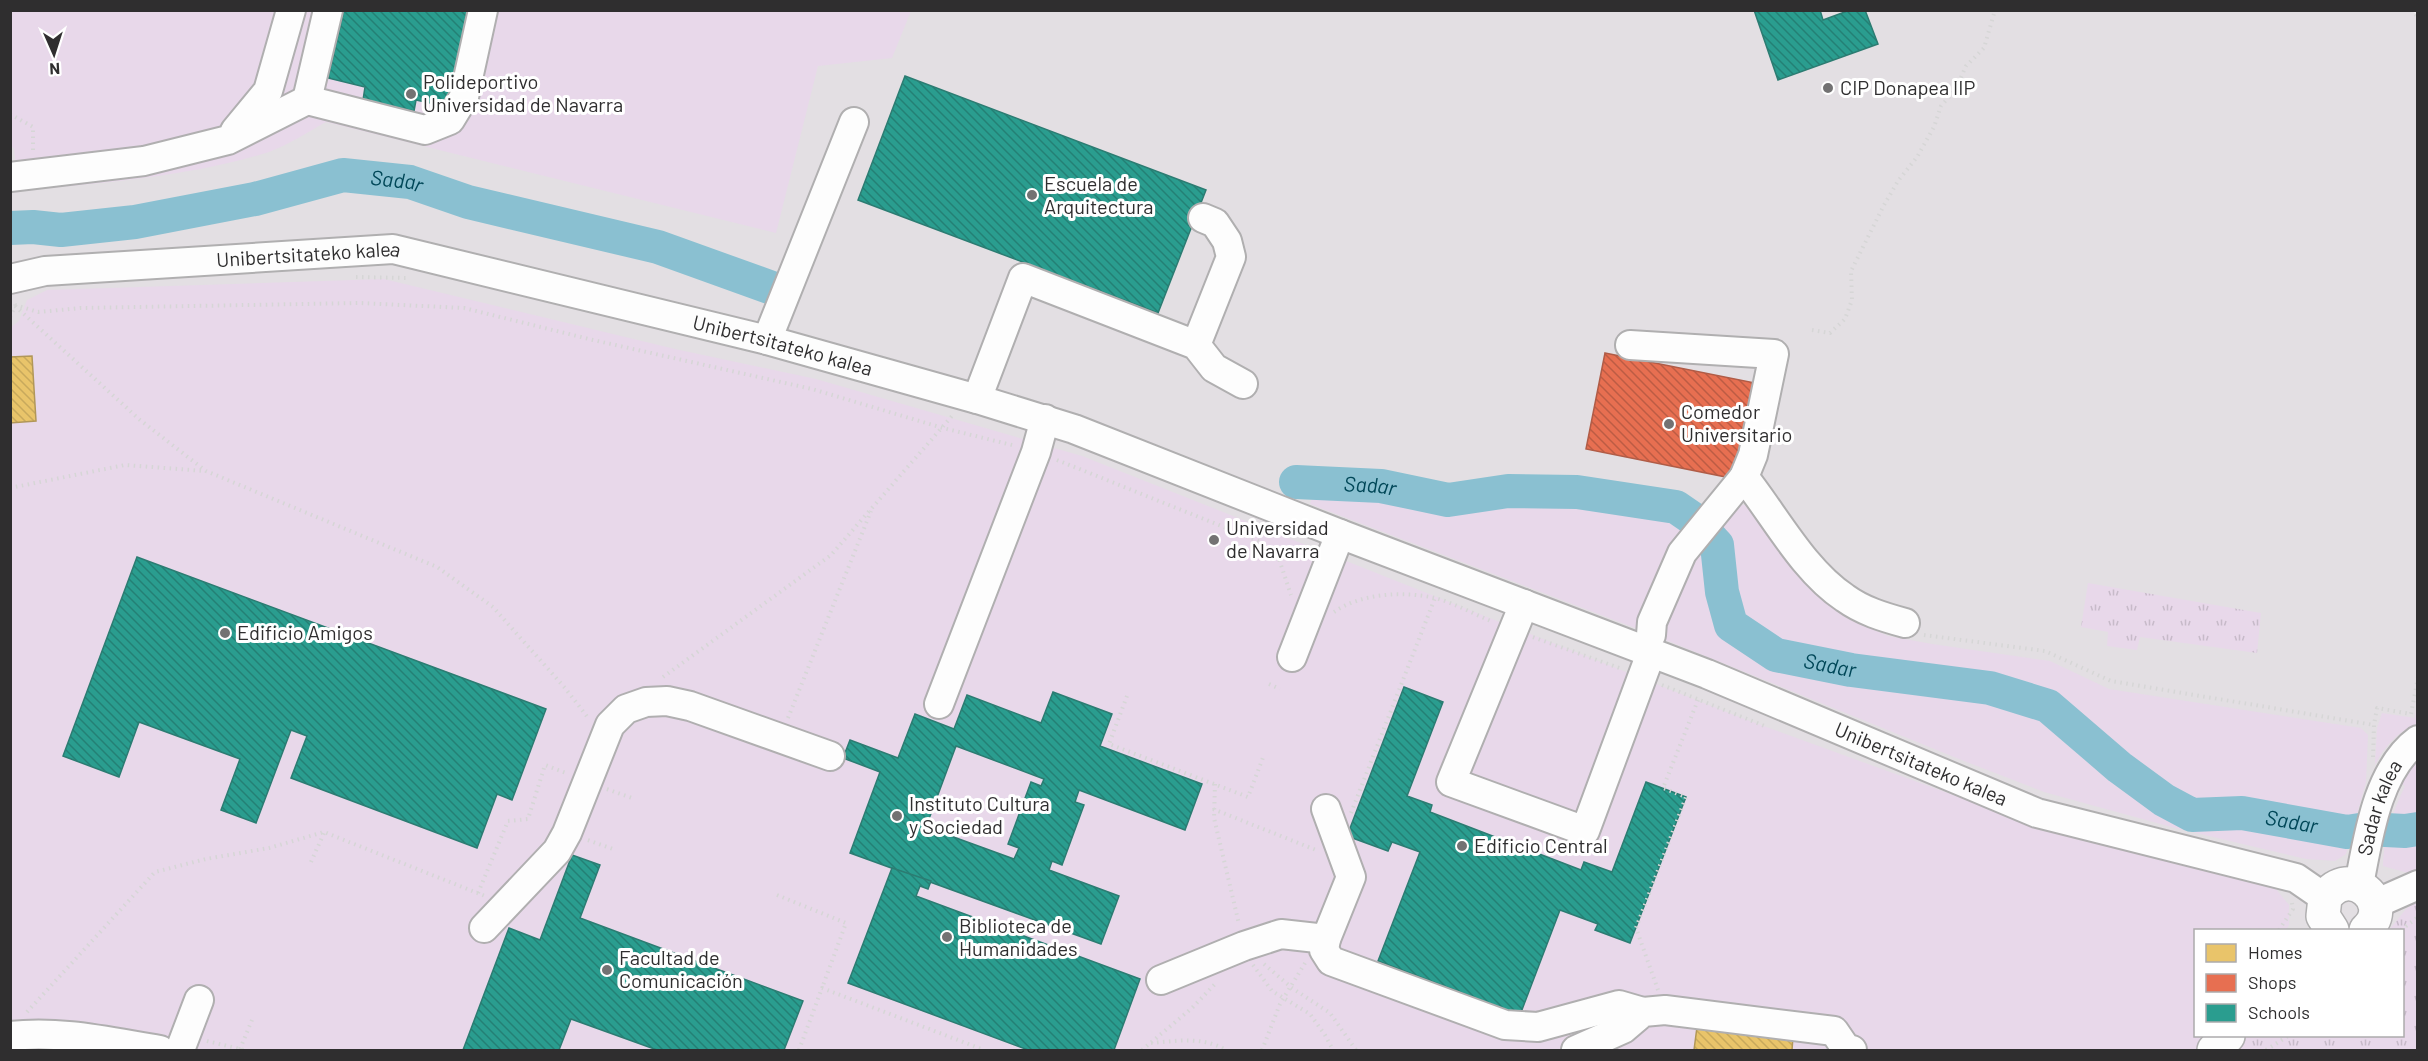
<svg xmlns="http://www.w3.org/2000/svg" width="2428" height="1061" font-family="Barlow,sans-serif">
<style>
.built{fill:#e3dfe3;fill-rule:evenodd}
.grass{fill:url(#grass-tufts)}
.park{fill:#e8d8ea}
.homes{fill:url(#homes-back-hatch);stroke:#b19758;stroke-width:1.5}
.shops{fill:url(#shops-back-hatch);stroke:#b05c47;stroke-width:1.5}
.schools{fill:url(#schools-back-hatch);stroke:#2c7c72;stroke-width:1.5;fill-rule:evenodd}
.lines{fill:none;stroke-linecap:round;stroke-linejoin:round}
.river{stroke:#8ac0d1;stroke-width:34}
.minor-casing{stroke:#b0afb0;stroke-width:32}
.major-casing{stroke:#b0afb0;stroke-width:36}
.path{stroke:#d6d6d6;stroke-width:4;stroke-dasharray:1.5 4.5;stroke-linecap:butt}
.minor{stroke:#fdfdfd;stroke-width:28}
.major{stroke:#fdfdfd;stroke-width:33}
.poi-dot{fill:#737273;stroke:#fff;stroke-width:2}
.labels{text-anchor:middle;stroke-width:6;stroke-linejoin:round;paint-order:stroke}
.poi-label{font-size:20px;fill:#2f2e2f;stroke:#fff;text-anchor:start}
.street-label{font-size:20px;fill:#2f2e2f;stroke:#fff}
.water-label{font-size:21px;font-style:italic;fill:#004758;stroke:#fff}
</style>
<defs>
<pattern id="grass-tufts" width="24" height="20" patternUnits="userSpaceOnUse" patternTransform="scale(1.5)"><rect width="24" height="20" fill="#e8d8ea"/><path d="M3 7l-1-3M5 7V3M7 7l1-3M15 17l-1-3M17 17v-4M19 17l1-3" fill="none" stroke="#c7bac9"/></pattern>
<pattern id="homes-back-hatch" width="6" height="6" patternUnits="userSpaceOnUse" patternTransform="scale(1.5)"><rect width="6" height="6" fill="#e9c46a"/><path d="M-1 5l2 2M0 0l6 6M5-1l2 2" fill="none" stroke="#c8a95c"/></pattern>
<pattern id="shops-back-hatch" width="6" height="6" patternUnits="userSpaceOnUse" patternTransform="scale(1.5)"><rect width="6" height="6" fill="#e76f51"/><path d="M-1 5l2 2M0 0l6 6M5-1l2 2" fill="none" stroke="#bc5c44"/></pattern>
<pattern id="schools-back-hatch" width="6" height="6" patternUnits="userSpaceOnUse" patternTransform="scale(1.5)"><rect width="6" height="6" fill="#2a9d8f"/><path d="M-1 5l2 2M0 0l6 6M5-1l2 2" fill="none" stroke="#248075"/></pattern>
</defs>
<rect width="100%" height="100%" fill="#f0eff0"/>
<path class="built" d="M10 11H2412L2418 16 2417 1050H11ZM2196 930H2402V1036H2196Z"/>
<g class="grass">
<polygon points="2088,583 2261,613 2257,653 2140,637 2137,650 2107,646 2108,632 2081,627"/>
<polygon points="2417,901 2417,1050 2235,1050 2246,1039 2243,1036 2402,1036 2402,930 2389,930 2406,909"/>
</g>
<g class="park">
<path d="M10 11H911L892 58 818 66 776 233 326 122C308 132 288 145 269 152 188 177 102 183 19 191L14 148 10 147Z"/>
<polygon points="384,279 675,349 816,379 1082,456 1739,717 2030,823 2275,888 2289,905 2289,925 2286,930 2196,930 2196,1036 2213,1036 2199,1050 11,1050 10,328 19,321 27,300 47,290"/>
<path d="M1315 488 1352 492 1428 513H1456L1473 507 1507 503 1565 501 1674 519 1720 522C1731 509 1737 501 1754 507L1824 596 1856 622 1888 636 1932 644 2050 661 2109 689 2361 728 2368 735 2366 782 2346 854 2335 861 2306 859 2175 828 2044 792 1959 759 1651 634 1310 504Z"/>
<path d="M2417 702V724C2398 731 2384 747 2375 765L2377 728 2382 713 2415 718Z"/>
<path d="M2417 761V869L2408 873 2383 866C2383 839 2393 811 2405 786L2400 783 2408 770Z"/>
</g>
<g class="homes">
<polygon points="32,356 36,421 10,423 10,357"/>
<polygon points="1697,1027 1793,1037 1792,1050 1694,1050"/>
</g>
<polygon class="shops" points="1605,353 1755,383 1736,479 1586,449"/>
<g class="schools">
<polygon points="344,10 477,10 454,108 416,100 414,111 363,100 365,87 328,78"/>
<polygon points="1754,10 1820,10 1823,20 1850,10 1865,10 1878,44 1778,80"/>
<polygon points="905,76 1206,190 1158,313 858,200"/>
<polygon points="137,557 546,709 512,800 497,794 477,848 291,778 307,736 291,730 256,823 221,810 240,759 139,722 119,777 63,756"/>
<polygon points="1404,687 1443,702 1407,796 1432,805 1430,812 1581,870 1584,862 1612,872 1646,782 1686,797 1630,943 1595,930 1598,924 1560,910 1520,1015 1378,961 1420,852 1392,842 1388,851 1347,836"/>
<path d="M1053 692 1112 714 1100 746 1202 784 1185 830 1079 790 1075 802 1084 805 1062 865 1052 861 1049 870 1119 896 1101 944 850 853 880 772 843 758 850 740 898 758 915 714 954 729 967 695 1041 723ZM956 746 1044 779 1041 786 1031 782 1008 844 1019 848 1014 859 926 827Z"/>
<polygon points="572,855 600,865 580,918 803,1001 784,1050 657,1050 571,1019 559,1050 463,1050 509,928 540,940"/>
<polygon points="892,868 931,881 928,889 920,886 916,896 1140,979 1114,1050 1028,1050 848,983"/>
</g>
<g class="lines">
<g class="river">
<path id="s1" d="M10 228 33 227 61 230 135 222 255 199 343 175 410 182 468 202 658 247 772 288"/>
<path id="s2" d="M1296 482 1381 486 1448 500 1508 491 1577 492 1676 507 1692 518 1717 545 1722 592 1731 625 1776 655 1851 670 1990 688 2048 706 2119 767 2164 800 2192 815 2242 813 2347 832 2366 829 2405 831 2418 829"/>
</g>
<defs>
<g id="minor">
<polyline points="307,100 425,130 450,120 464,97 483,10"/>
<polyline points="235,131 268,91 291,10"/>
<polyline points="10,177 144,161 228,140 307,100 328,10"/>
<path id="s3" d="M10 279 45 271 393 249 767 340 977 399 1074 429 1340 534 1707 674 2037 813 2296 878 2325 898"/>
<polyline points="767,340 854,122"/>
<polyline points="1196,345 1231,257 1227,241 1215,223 1203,218"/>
<polyline points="1630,345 1774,354 1753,455 1744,477 1682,553 1652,622 1651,635"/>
<polyline points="977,399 1023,278 1196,345 1214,368 1243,384"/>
<path d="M1744 477C1775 516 1803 570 1845 598 1863 611 1883 617 1905 623"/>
<polyline points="1524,604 1451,782 1585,831 1651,653"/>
<polyline points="1292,657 1340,534"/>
<polyline points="939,704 1036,452 1045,419"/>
<polyline points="1326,809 1351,877 1326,939 1324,950 1331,961 1505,1025 1538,1027 1619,1005 1643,1012"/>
<path id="s4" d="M2359 885C2368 838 2377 770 2418 740"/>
<polyline points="2375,904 2418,885"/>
<polyline points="484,928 557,851 567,833 610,725 626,709 646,702 667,701 690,706 830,756"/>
<polyline points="1161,980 1244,946 1281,934 1326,939"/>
<path d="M10 1036C61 1030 110 1042 160 1050"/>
<polyline points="180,1050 199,1000"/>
<polyline points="1576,1050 1623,1029 1643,1012 1665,1010 1834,1031 1847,1050 1852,1050"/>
</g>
<g id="major">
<path d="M2332 930 2323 916 2325 898C2349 862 2396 903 2366 930"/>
<polyline points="2214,1050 2228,1036"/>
</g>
</defs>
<use href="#minor" class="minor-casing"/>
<use href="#major" class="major-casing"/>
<g class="path">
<polyline points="2411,10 2418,17"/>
<polyline points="10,114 33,127 33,151"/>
<polyline points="356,277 406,278"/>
<polyline points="15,305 38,312 81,308 360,303 464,308 593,340 812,389 943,428 1016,446"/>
<polyline points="15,306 140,420 206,471 437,567 493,607 565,688 589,719"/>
<polyline points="10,317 16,304"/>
<polyline points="1812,330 1830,333 1845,319 1852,300 1851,271 1884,205 1898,181 1917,157 1934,127 1941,106 1956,89 1966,66 1984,48 1995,10"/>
<polyline points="1057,460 1261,542 1278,556 1291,595"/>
<polyline points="10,488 125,465 205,471"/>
<path d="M1334 612C1361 593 1404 591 1435 598 1454 603 1474 614 1493 622"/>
<polyline points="1924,635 2045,651 2111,681 2374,725"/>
<polyline points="1533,637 1622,669"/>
<polyline points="663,677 831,555 952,416"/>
<polyline points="1269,684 1280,689"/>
<polyline points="1662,685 1767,727"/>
<polyline points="1127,696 1109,744 1248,797 1264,755"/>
<polyline points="788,718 871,511"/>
<polyline points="2373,757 2374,725 2377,708 2411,714 2418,677"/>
<polyline points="1215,784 1214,818 1239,924"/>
<polyline points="607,789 632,798"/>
<polyline points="1213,809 1316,850"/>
<polyline points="1351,813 1435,598"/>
<polyline points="588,840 613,849"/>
<polyline points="311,862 324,833"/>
<polyline points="478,893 508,821 528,819 545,765 566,773"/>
<polyline points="777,895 846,923 822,988"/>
<polyline points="2279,930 2293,909 2292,903"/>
<polyline points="2401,930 2418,917"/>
<polyline points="1264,964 1292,988 1330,1013 1356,1050"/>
<polyline points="1253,965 1272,991 1310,1014 1325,1035 1333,1050"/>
<polyline points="1658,990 1636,928 1686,797 1663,788 1698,700"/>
<polyline points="27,1012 155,872 206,859 269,848 324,832 485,896"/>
<polyline points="207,1041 244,1050"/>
<path d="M1151 1043C1177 1041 1202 1036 1226 1050"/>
<polyline points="240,1049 252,1020"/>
<polyline points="799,1050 822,988 984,1050"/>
<polyline points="1142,1050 1192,1008 1215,984"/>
<polyline points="1262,1050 1280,1004 1305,963"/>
<polyline points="2266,1050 2288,1036"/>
</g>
<use href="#minor" class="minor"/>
<use href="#major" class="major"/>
</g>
<g class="poi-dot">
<circle cx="1828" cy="88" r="6"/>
<circle cx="411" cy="94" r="6"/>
<circle cx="1032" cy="195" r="6"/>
<circle cx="1669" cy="424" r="6"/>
<circle cx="1214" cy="540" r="6"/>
<circle cx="225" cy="633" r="6"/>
<circle cx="897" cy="816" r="6"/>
<circle cx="1462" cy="846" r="6"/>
<circle cx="947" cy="937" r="6"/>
<circle cx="607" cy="970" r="6"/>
</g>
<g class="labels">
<g class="poi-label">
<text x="423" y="89">Polideportivo<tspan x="423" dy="23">Universidad de Navarra</tspan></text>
<text x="1840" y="95">CIP Donapea IIP</text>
<text x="1044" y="191">Escuela de<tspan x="1044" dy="23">Arquitectura</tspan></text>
<text x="1681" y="419">Comedor<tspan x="1681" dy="23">Universitario</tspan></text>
<text x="1226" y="535">Universidad<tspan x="1226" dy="23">de Navarra</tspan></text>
<text x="237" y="640">Edificio Amigos</text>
<text x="909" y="811">Instituto Cultura<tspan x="909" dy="23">y Sociedad</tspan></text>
<text x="1474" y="853">Edificio Central</text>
<text x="959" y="933">Biblioteca de<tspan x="959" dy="23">Humanidades</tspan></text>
<text x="619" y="965">Facultad de<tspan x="619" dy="23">Comunicación</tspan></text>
</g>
<g class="street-label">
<text dy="7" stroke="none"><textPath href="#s3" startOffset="300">Unibertsitateko kalea</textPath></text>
<text dy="7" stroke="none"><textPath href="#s3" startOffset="786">Unibertsitateko kalea</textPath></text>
<text dy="7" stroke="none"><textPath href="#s3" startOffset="2000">Unibertsitateko kalea</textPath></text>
<text dy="7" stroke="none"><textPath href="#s4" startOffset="80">Sadar kalea</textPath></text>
</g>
<g class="water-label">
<text dy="7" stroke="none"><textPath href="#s1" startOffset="393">Sadar</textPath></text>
<text dy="7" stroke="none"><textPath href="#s2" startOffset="74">Sadar</textPath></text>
<text dy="7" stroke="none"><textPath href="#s2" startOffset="630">Sadar</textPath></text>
<text dy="7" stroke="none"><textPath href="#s2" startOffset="1134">Sadar</textPath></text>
</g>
</g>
<rect width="2428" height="1061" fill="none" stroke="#2f2e2f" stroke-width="24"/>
<rect x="2194" y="929" width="210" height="108" fill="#ffffff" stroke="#acabac" stroke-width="1.5"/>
<rect x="2206" y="944" width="30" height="18" fill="#e9c46a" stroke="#acabac" stroke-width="1.5"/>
<text x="2248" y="959" font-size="18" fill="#2f2e2f">Homes</text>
<rect x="2206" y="974" width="30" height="18" fill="#e76f51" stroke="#acabac" stroke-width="1.5"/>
<text x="2248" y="989" font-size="18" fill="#2f2e2f">Shops</text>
<rect x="2206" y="1004" width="30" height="18" fill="#2a9d8f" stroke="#acabac" stroke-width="1.5"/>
<text x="2248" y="1019" font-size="18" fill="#2f2e2f">Schools</text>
<g transform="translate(54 54) rotate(177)" stroke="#ffffff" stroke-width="4.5" paint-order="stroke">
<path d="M0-4.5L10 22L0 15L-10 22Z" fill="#2f2e2f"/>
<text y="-9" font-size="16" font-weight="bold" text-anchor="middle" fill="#2f2e2f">N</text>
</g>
</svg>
